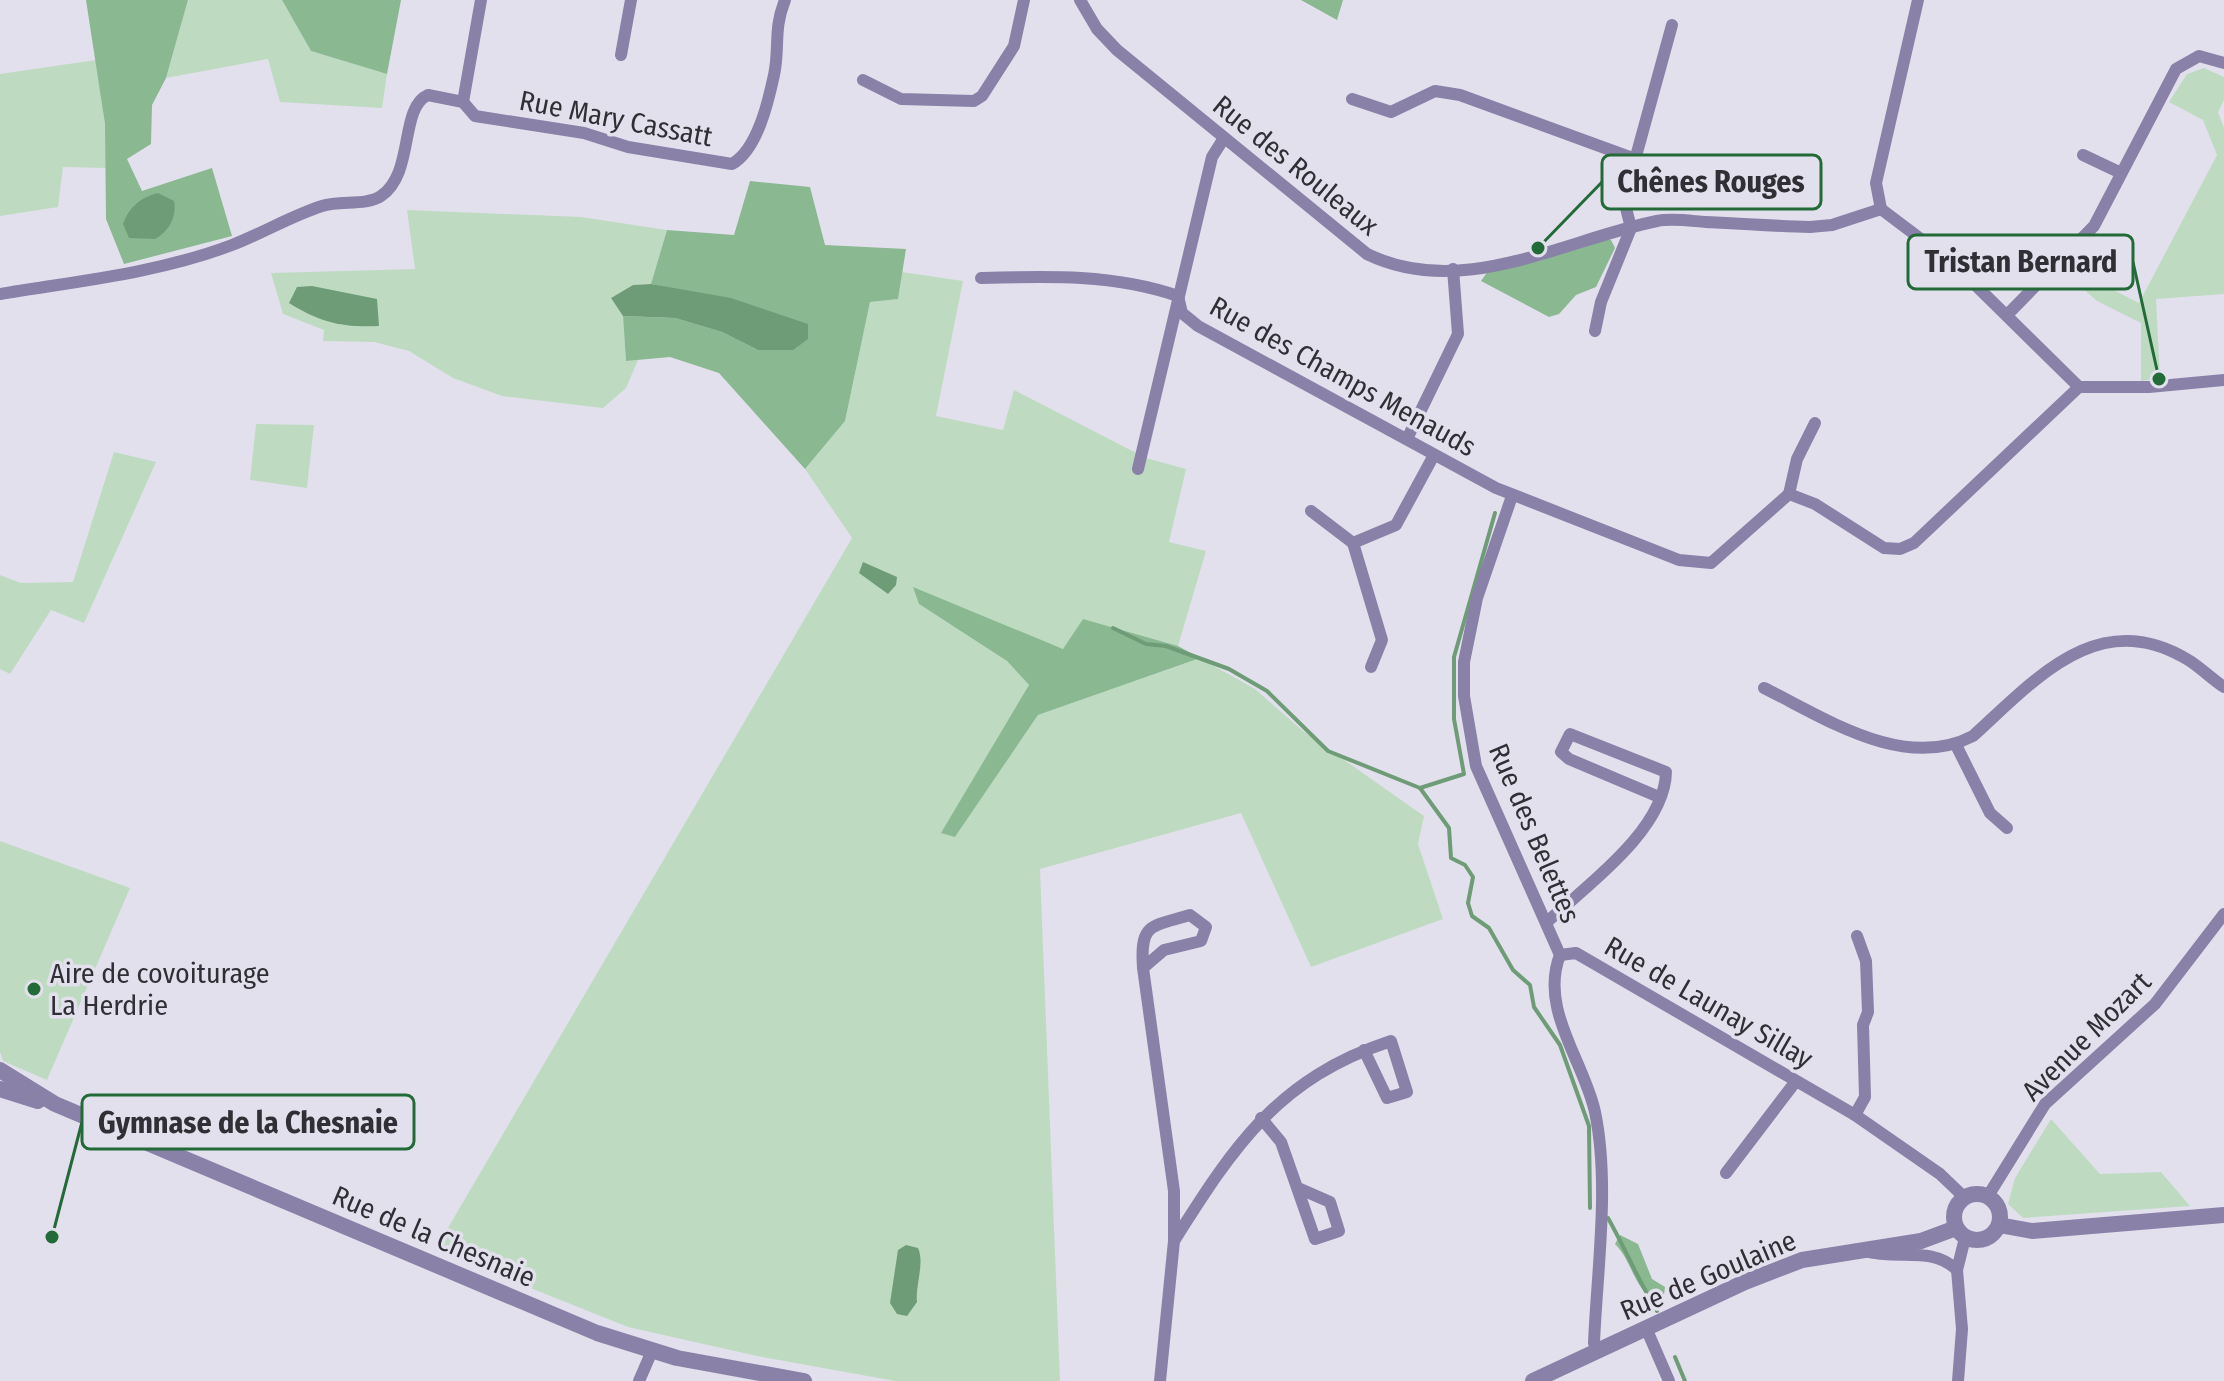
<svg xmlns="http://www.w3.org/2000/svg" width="2224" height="1381" font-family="'Fira Sans Condensed',sans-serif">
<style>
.green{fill:#bedbc2}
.forest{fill:#89b891}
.water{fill:#6e9c76}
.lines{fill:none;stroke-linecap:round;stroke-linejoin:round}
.stream{stroke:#6e9c76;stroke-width:4}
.minor{stroke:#8a81a9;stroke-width:12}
.tertiary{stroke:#8a81a9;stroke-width:16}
.poi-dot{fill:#226a37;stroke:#e3e0ed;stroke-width:3}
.labels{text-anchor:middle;stroke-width:7;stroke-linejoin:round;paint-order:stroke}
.street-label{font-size:28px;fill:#302f35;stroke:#e3e0ed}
.poi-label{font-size:28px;fill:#302f35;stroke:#e3e0ed;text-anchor:start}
.leader{fill:none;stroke:#226a37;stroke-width:3}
.callout-dot{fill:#226a37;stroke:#e3e0ed;stroke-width:3}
.callout{fill:#e3e0ed;stroke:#226a37;stroke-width:3}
.callout-label{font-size:30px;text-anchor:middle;font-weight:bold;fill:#302f35}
</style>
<rect width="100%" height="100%" fill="#e3e0ed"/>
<g class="green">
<polygon points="188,0 282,0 311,51 387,74 382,108 280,102 268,59 166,78"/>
<polygon points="96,60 105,124 106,168 63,167 58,207 0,216 0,74"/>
<polygon points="2204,68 2224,77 2224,100 2218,112 2224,128 2224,294 2156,299 2160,378 2141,381 2141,323 2097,301 2064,272 2081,257 2088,277 2139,303 2217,155 2203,120 2169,102 2187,74"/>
<polygon points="407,210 581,217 667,230 651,284 633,285 611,298 623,316 626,361 638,360 626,388 603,408 502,396 453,378 409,351 374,342 323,341 324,330 283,314 271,273 415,269"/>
<polygon points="902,272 963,281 936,416 1003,430 1014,390 1146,458 1186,469 1169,542 1206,551 1178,646 1083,619 1064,649 919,604 1007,661 1029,685 955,837 1038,715 1200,658 1255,689 1303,731 1424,816 1418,844 1443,919 1311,967 1241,813 1040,869 1060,1381 895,1381 757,1356 628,1327 435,1250 852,538 805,469 845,421 870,302 898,299"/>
<polygon points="256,424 314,425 307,488 250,480"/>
<polygon points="114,452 156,462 84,623 51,610 10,674 0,669 0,575 21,583 73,582"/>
<polygon points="0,841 130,888 47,1080 3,1061 0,1052"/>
<polygon points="2051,1119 2100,1174 2161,1172 2190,1206 2023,1218 2008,1204 2015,1178"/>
</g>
<g class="forest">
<polygon points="86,0 188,0 166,78 152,105 151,144 127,159 142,191 212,168 232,236 124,264 106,219 105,124"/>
<polygon points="282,0 401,0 387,74 311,51"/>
<polygon points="1301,0 1343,0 1337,20"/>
<polygon points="750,181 810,187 825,245 906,249 898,299 870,302 845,421 805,469 719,373 670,357 626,361 623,316 675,318 722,332 758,350 689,292 651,284 667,230 734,235"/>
<polygon points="1604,239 1611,240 1615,248 1596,287 1576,295 1559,314 1549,317 1481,281 1490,268 1539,261"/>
<polygon points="913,587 1063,649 1083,619 1178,646 1200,658 1038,715 955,837 941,833 1029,685 1007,661 919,604"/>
<path d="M1620 1235 1638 1244 1652 1279 1665 1287 1663 1303C1633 1294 1635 1264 1615 1244Z"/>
</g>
<g class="water">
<path d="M158 193 174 201C177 217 169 231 155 239L129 238 123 224C129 207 141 197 158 193Z"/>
<polygon points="651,284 731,298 808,324 808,339 793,350 758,350 722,332 675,318 623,316 611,298 633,285"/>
<path d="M312 286 377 299 379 326C343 328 319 322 289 303L297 287Z"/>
<polygon points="863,562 897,577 896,585 888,594 859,573"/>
<path d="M906 1245 918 1248C925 1263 915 1286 917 1302L907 1316 897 1314 890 1303 898 1250Z"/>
</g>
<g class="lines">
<g class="stream">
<polyline points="1495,513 1454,657 1454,719 1464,774 1420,788 1449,828 1451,858 1465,865 1473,877 1468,903 1472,916 1489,928 1513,970 1530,985 1534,1007 1560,1045 1589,1126 1590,1208"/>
<polyline points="1113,628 1146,644 1166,646 1229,669 1267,691 1328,751 1420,788"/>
<path d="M1608 1218C1626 1250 1638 1280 1657 1311"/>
<polyline points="1675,1357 1685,1381"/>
</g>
<g class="minor">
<path d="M1080 0 1097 29 1117 50 1367 254C1462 300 1563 240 1657 221 1672 218 1691 221 1706 222 1741 224 1775 226 1810 227L1832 225 1881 209"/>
<polyline points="621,55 631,0"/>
<polyline points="863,80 901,99 974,101 982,96 1014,46 1024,0"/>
<polyline points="1352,99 1391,112 1435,91 1460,95 1635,159"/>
<polyline points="463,102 481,0"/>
<polyline points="2083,155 2121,173"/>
<polyline points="1881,209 1954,264 2079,387"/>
<polyline points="1881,209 1876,183 1918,0"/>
<path d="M981 278C1049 276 1114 274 1178 296"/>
<path d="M0 294C78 281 158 273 232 245 263 233 291 216 322 206 340 200 366 206 381 196 415 173 399 108 428 95L463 102 475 116 584 133 628 147 732 164C757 150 768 103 774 75 780 47 773 30 785 0"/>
<polyline points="1178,296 1182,313 1198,326 1496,488 1679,560 1711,563 1789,494 1815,504 1884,548 1900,549 1914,543 2079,387 2149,387 2224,380"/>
<polyline points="2007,315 2094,226 2176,69 2199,56 2224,63"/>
<polyline points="1595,331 1601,302 1631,228 1624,200 1672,25"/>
<polyline points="1407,439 1458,334 1453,269"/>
<polyline points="1138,469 1212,157 1224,138"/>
<polyline points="1789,494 1797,459 1815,423"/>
<polyline points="1512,496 1477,598 1464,662 1464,696 1476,766 1560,955"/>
<polyline points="1311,511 1353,543 1396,525 1434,455"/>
<polyline points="1353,543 1382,640 1371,667"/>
<path d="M1764 688C1825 718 1904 772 1973 736 2035 680 2099 604 2190 661 2202 669 2212 679 2224 687"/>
<polyline points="1956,745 1990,813 2007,828"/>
<path d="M1547 922C1585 887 1665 830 1666 772L1575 736 1570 734 1561 752 1569 759 1659 797"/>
<polyline points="1560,955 1576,953 1855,1115 1940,1174 1964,1197"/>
<path d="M1560 955C1539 1009 1584 1061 1595 1112 1610 1184 1597 1270 1594 1343L1597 1350"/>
<path d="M1143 968 1164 950 1201 941 1206 927 1190 915C1150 927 1140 923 1143 968L1174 1191V1241L1160 1381"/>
<polyline points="1855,1115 1865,1097 1863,1025 1868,1012 1866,961 1857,936"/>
<polyline points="1261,1118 1281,1142 1315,1239 1339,1231 1330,1202 1298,1188"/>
<polyline points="1726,1173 1796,1081"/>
<polyline points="1988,1196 2045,1104 2155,1004 2224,914"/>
<path d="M1174 1241C1234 1146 1278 1078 1391 1041L1407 1092 1387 1098 1364 1050"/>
<path d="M1865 1251C1898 1261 1931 1245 1957 1270"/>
<polyline points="1646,1328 1669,1381"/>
<polyline points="639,1381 652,1351"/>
<polyline points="1958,1381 1962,1329 1957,1270 1965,1238"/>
</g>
<g class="tertiary">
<polyline points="0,1070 55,1104 597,1333 677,1358 804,1381"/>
<polyline points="0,1089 38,1101"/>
<circle cx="1977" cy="1217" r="23"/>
<polyline points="1999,1225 2032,1231 2224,1215"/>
<polyline points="1533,1381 1745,1282 1802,1260 1921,1241 1956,1228"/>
</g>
</g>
<circle class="poi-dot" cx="34" cy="989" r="8"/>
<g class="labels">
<g class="street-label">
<text transform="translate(616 118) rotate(11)" y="10">Rue Mary Cassatt</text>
<text transform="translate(1296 165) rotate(39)" y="10">Rue des Rouleaux</text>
<text transform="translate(1343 376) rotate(29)" y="10">Rue des Champs Menauds</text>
<text transform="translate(1535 833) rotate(67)" y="10">Rue des Belettes</text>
<text transform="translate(1709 1002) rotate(30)" y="10">Rue de Launay Sillay</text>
<text transform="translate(2086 1036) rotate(-45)" y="10">Avenue Mozart</text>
<text transform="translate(434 1236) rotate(23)" y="10">Rue de la Chesnaie</text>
<text transform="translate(1708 1275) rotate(-23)" y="10">Rue de Goulaine</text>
</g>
<g class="poi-label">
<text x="50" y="983">Aire de covoiturage<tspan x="50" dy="32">La Herdrie</tspan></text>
</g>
</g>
<path class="leader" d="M1538 248L1602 182M2159 379L2133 262M52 1237L82 1122"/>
<g class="callout-dot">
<circle cx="1538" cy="248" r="8"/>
<circle cx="2159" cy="379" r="8"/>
<circle cx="52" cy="1237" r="8"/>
</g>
<g class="callout">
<rect x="1602" y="155" width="219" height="54" rx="8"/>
<rect x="1908" y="235" width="225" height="54" rx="8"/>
<rect x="82" y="1095" width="332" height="54" rx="8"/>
</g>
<g class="callout-label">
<text x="1711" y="192">Chênes Rouges</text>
<text x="2021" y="272">Tristan Bernard</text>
<text x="248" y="1133">Gymnase de la Chesnaie</text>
</g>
</svg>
